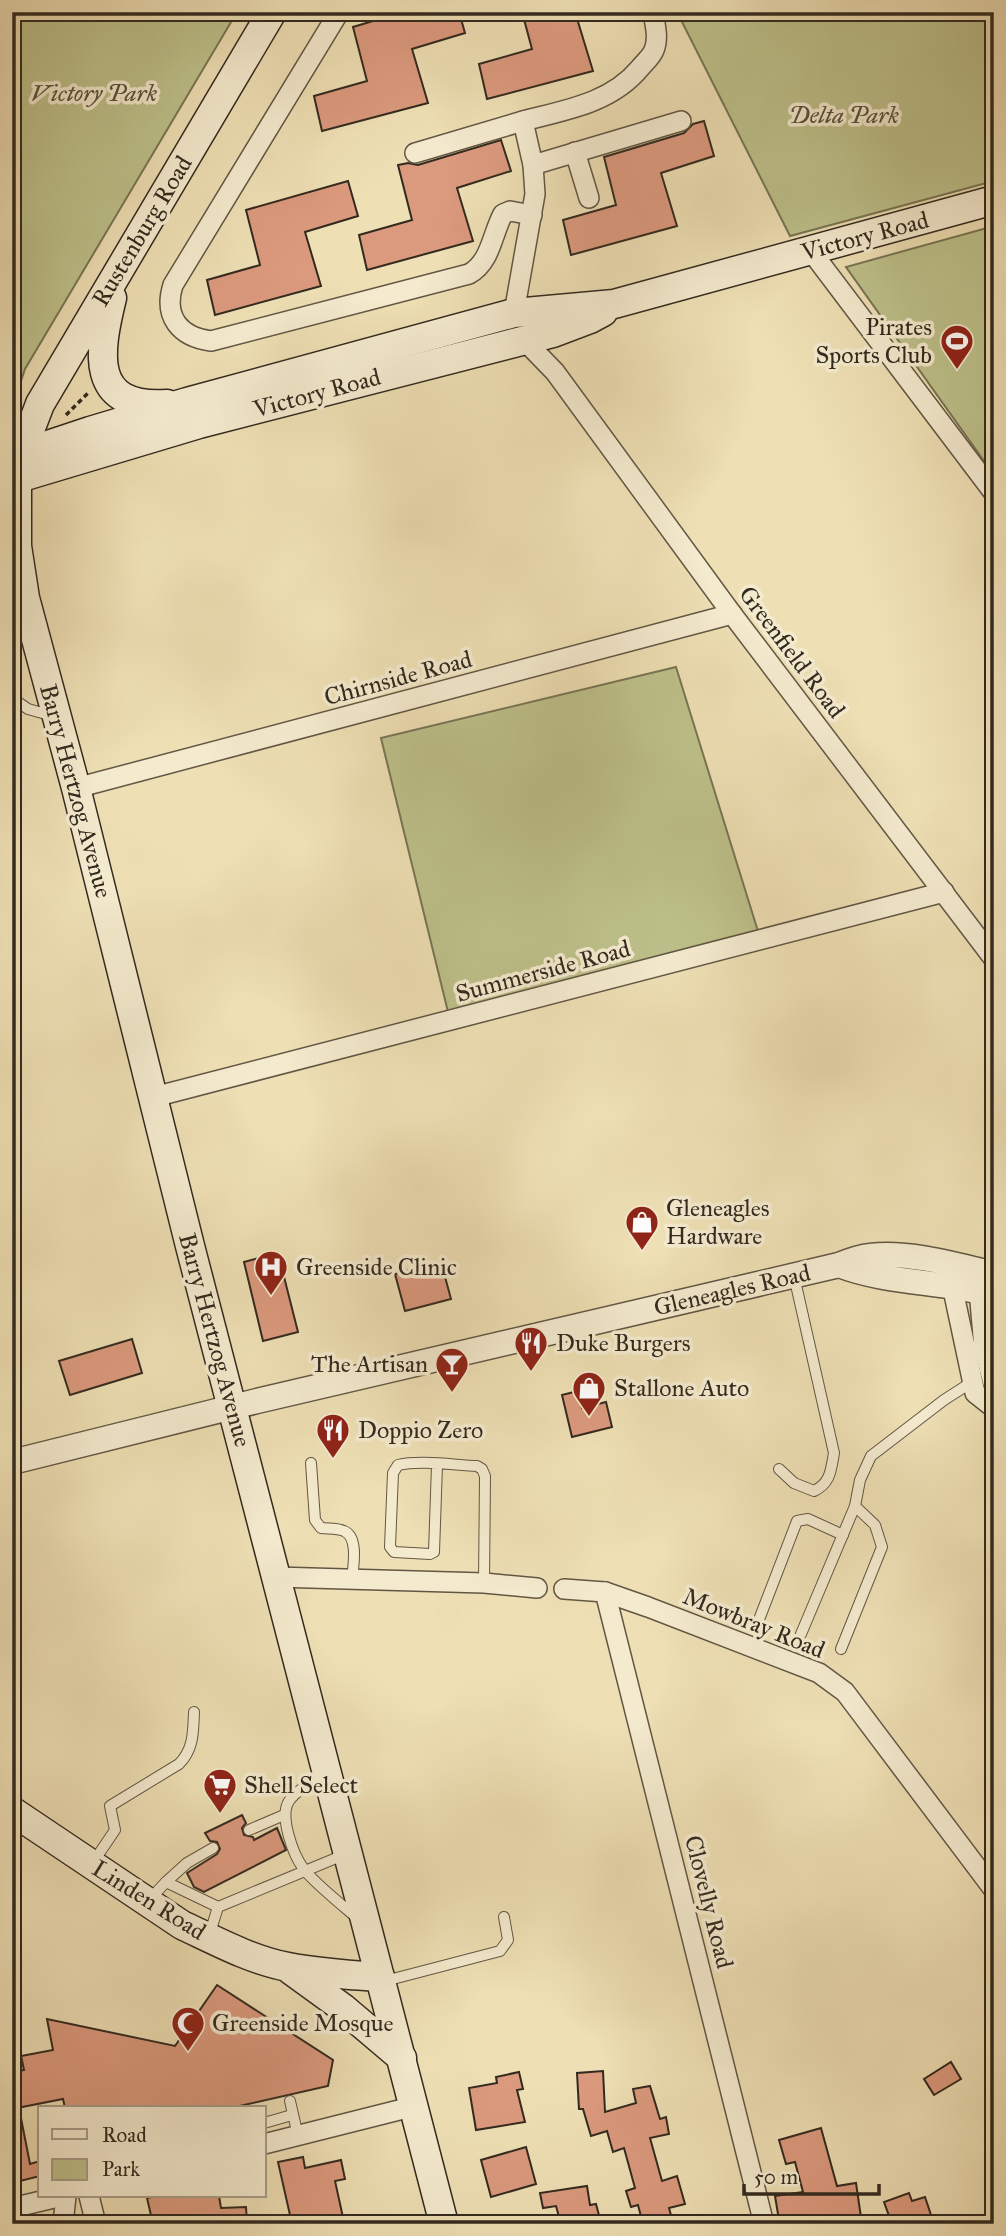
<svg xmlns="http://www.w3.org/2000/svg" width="1006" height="2236" font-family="'IM FELL Great Primer',serif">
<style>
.green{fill:#bdc08a;stroke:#787554;stroke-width:2}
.building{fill:#db997d;stroke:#332a1f;stroke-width:2}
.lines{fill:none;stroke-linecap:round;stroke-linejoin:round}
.service-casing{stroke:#625744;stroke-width:12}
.minor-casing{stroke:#625744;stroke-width:22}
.tertiary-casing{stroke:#625744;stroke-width:27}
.secondary-casing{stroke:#332a1f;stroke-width:31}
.path{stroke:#332a1f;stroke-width:3.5;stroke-dasharray:5 3.5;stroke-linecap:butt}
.service{stroke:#f4eace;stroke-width:10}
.minor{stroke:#f4eace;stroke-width:19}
.tertiary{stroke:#f4eace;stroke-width:24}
.secondary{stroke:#f4eace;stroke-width:28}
.labels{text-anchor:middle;stroke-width:7;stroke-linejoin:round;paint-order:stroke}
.park-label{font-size:24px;font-style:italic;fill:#56503a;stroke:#f4eace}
.street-label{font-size:24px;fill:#332a1f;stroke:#f4eace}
.poi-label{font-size:24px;fill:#332a1f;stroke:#f4eace;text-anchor:start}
</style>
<rect width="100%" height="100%" fill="#eedfb4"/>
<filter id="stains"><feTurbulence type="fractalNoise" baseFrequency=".00286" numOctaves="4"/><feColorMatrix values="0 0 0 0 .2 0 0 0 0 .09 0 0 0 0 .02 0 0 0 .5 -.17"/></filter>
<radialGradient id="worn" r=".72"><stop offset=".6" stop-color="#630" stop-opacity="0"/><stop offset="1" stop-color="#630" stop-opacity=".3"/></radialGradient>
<g class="green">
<polygon points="12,12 237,12 25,369 12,408"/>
<polygon points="677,12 994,12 994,181 790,236"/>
<polygon points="994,226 994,475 846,267"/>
<polygon points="676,667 761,941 449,1016 381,738"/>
</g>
<g class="building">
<polygon points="403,12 459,12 465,33 412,49 428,103 322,131 314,96 367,81 353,27"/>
<polygon points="522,12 575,12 593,71 487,99 479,64 532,49"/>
<polygon points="704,121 714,156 661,173 677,226 571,255 563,220 616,205 604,157 684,133 693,124"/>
<polygon points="501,140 511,171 457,188 473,241 367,270 359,235 412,220 398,165 408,163 418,165"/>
<polygon points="348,181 358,216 305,232 321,286 215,315 207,280 260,265 246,210"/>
<polygon points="278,1253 298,1332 263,1341 244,1262"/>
<polygon points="441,1262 451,1299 405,1311 395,1274"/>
<polygon points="132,1339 142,1373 70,1395 59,1361"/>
<polygon points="578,1391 582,1408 606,1402 612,1427 572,1437 562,1395"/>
<polygon points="242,1815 246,1823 242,1828 244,1835 253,1837 254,1840 277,1828 286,1850 204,1892 194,1887 187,1873 217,1854 220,1849 217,1842 210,1841 205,1833"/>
<polygon points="217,1985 333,2060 328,2086 231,2108 65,2108 63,2099 12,2109 12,2072 24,2070 21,2056 53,2050 47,2019 175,2046"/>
<polygon points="951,2062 961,2079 934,2095 924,2079"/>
<polygon points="603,2071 605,2112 636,2103 633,2089 650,2086 660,2119 666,2117 669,2134 650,2138 662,2181 677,2176 685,2204 669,2208 672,2219 655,2224 643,2224 638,2205 631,2207 626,2191 635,2188 624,2148 613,2152 607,2131 591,2136 583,2109 579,2109 577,2073"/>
<polygon points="519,2072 523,2089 517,2090 525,2122 476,2130 469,2088 497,2083 496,2077"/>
<polygon points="19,2108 30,2164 40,2161 40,2176 12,2183 12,2109"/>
<polygon points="821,2128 837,2186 856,2183 862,2224 794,2224 793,2218 779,2220 775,2196 803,2192 795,2162 786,2164 779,2140"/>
<polygon points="526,2147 536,2184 491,2197 481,2160"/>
<polygon points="303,2157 305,2168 341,2160 345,2179 335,2181 344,2222 292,2224 278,2162"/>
<polygon points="587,2186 590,2205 596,2204 600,2219 581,2224 576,2224 575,2220 561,2224 556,2206 543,2208 540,2193"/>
<polygon points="909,2193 912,2201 925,2197 934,2224 892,2224 884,2202"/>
<polygon points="156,2196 219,2196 221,2208 246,2207 247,2224 215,2224 215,2220 196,2224 153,2224 147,2198"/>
</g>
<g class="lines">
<defs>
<g id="service">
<polyline points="12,698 28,709 53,716"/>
<path d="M311 1463 315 1520 321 1528C328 1529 337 1528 344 1531 359 1537 353 1567 352 1580"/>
<path d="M437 1465 434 1552 430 1554 394 1552 390 1547 393 1473 398 1465C420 1460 453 1465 477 1466L482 1469 485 1476 484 1583"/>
<path d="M779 1469 794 1483 814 1491C831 1483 831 1469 834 1453L794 1276"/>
<polyline points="760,1617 797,1521 808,1519 843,1535"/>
<polyline points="801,1634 855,1506"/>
<polyline points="841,1649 882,1547 875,1525 855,1506 860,1480 871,1456 944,1400 972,1382"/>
<path d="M325 1776C313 1783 297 1789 289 1801 279 1816 293 1854 303 1868 311 1880 343 1906 356 1917"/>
<polyline points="249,1830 284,1815"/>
<path d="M92 1864 115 1830 110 1806 179 1764C194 1749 193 1732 194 1712"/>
<polyline points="166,1882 187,1863 213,1848"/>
<polyline points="150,1899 166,1882 218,1907 346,1854"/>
<polyline points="209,1936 218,1907"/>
<polyline points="385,1981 500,1951 508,1940 504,1917"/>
<polyline points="290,2101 298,2136"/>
<polyline points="264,2123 292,2115"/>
</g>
<g id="minor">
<path d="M339 12 173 285C163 317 180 337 211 341L469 274C491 262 492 234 503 214L510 211 532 215"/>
<polyline points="575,152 589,198"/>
<polyline points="415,153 523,121"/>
<polyline points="533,165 681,121"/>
<polyline points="811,251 994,493"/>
<path d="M514 313 535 194 533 165 523 121C566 110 611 103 640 68 645 62 652 56 654 50 659 38 655 25 653 12"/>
<polyline points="524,340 555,372 732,614 994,959"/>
<polyline points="76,788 732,614"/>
<polyline points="154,1097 944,892"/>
<polyline points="953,1276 952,1285 975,1393 994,1408"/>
<polyline points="978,1278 984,1348 994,1387"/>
<polyline points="276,1577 484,1583 537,1588"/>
<polyline points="564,1589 605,1592 648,1607 819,1673 845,1692 994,1890"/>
<polyline points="605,1592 764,2224"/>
<polyline points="264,2144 415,2106"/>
<polyline points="89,2196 96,2224"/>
<polyline points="12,2208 62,2196"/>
<polyline points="63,2224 66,2196"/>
</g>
<g id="tertiary">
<path d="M839 1265C888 1284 943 1281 994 1295"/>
<polyline points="984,1348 994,1334"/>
<path d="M12 1462 257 1401 839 1265C849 1261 859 1257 870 1256 908 1251 957 1265 994 1274"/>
</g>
<g id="secondary">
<polyline points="272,12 40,404 24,446 17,488 17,546 25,598 76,788 190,1246 444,2224"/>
<path d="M112 298C99 351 88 409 167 404"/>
<polyline points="12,457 90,431 187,402 514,313 614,304 994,200"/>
<polyline points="12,480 199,424 553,333 590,319 603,312"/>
<path d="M12 1811 182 1925C216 1941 251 1960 288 1967 318 1973 349 1975 380 1977"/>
<polyline points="292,1971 343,2008 402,2058"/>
</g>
</defs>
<use href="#service" class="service-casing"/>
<use href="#minor" class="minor-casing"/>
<use href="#tertiary" class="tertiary-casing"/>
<use href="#secondary" class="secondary-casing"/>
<polyline class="path" points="66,415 90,391"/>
<use href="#service" class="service"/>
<use href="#minor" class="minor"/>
<use href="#tertiary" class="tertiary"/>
<use href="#secondary" class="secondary"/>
</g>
<defs>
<symbol id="stadium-pin" viewBox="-11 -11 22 30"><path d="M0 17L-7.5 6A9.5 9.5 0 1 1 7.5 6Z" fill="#8f2418" stroke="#f4eace"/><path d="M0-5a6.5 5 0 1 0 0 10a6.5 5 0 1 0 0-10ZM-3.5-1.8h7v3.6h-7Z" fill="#fff"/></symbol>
<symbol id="shop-pin" viewBox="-11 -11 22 30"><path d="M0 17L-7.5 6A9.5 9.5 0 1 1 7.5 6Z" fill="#8f2418" stroke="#f4eace"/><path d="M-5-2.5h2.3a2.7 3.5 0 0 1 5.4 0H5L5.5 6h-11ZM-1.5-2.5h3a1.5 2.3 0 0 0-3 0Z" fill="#fff"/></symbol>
<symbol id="hospital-pin" viewBox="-11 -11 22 30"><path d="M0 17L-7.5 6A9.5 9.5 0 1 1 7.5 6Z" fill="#8f2418" stroke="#f4eace"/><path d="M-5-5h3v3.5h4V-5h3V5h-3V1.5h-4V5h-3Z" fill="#fff"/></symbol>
<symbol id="restaurant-pin" viewBox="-11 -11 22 30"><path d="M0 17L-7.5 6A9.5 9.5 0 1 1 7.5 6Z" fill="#8f2418" stroke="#f4eace"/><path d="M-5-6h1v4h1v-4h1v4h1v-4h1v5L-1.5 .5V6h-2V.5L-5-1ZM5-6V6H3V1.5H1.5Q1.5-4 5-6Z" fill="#fff"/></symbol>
<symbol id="bar-pin" viewBox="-11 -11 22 30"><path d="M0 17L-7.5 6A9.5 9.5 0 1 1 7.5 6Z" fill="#8f2418" stroke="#f4eace"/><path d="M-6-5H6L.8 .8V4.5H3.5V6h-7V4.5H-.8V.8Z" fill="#fff"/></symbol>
<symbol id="supermarket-pin" viewBox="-11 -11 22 30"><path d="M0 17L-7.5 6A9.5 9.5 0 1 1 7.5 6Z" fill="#8f2418" stroke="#f4eace"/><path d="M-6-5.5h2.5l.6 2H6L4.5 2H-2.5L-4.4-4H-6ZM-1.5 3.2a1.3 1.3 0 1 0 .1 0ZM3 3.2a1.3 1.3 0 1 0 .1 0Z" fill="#fff"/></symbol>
<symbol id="mosque-pin" viewBox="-11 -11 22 30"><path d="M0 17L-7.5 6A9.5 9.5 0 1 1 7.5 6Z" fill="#8f2418" stroke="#f4eace"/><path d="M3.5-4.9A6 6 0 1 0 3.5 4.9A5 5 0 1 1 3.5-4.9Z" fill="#fff"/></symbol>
</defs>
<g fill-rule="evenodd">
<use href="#stadium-pin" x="938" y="322" width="38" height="52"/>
<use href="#shop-pin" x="623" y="1203" width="38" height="52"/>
<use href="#hospital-pin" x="252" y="1248" width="38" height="52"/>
<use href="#restaurant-pin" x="512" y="1324" width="38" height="52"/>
<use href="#bar-pin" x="433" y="1345" width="38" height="52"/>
<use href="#shop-pin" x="570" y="1369" width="38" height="52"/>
<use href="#restaurant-pin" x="314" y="1411" width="38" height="52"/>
<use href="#supermarket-pin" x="201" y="1766" width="38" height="52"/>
<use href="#mosque-pin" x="169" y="2004" width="38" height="52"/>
</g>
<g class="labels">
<g class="park-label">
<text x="94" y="101">Victory Park</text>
<text x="844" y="123">Delta Park</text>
</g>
<g class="street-label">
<text transform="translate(142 231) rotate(-59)" y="8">Rustenburg Road</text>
<text transform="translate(865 236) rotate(-15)" y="8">Victory Road</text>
<text transform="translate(317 393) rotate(-15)" y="8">Victory Road</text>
<text transform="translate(792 652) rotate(53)" y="8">Greenfield Road</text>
<text transform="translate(398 678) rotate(-15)" y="8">Chirnside Road</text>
<text transform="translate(76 791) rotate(75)" y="8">Barry Hertzog Avenue</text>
<text transform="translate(543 971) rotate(-15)" y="8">Summerside Road</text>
<text transform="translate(732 1290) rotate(-13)" y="8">Gleneagles Road</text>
<text transform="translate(215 1340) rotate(75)" y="8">Barry Hertzog Avenue</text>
<text transform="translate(754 1623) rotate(22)" y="8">Mowbray Road</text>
<text transform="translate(149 1900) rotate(32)" y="8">Linden Road</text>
<text transform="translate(709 1902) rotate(76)" y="8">Clovelly Road</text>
</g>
<g class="poi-label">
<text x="932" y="335" text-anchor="end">Pirates<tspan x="932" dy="28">Sports Club</tspan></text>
<text x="666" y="1216">Gleneagles<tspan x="666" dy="28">Hardware</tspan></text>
<text x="296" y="1275">Greenside Clinic</text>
<text x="556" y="1351">Duke Burgers</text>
<text x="428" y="1372" text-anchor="end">The Artisan</text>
<text x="614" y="1396">Stallone Auto</text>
<text x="358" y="1438">Doppio Zero</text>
<text x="244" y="1793">Shell Select</text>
<text x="212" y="2031">Greenside Mosque</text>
</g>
</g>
<rect width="1006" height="2236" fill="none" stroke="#eedfb4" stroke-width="42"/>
<rect x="14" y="14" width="978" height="2208" fill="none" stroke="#332a1f" stroke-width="3.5"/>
<rect x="21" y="21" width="964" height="2194" fill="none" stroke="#332a1f" stroke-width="2"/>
<rect x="38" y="2106" width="228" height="91" fill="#f4eace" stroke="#a79d88" stroke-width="2"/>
<rect x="52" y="2129" width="35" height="10" fill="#f4eace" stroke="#a79d88" stroke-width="2"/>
<text x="102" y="2142" font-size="21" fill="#332a1f">Road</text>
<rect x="52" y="2159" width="35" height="21" fill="#bdc08a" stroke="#a79d88" stroke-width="2"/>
<text x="102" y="2176" font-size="21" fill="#332a1f">Park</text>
<path d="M744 2184v10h135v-10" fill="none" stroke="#332a1f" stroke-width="3.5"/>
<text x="754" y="2184" font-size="21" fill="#332a1f" stroke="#f4eace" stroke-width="5" paint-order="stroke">50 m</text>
<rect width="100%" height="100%" filter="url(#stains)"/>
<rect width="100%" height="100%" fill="url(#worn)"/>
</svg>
